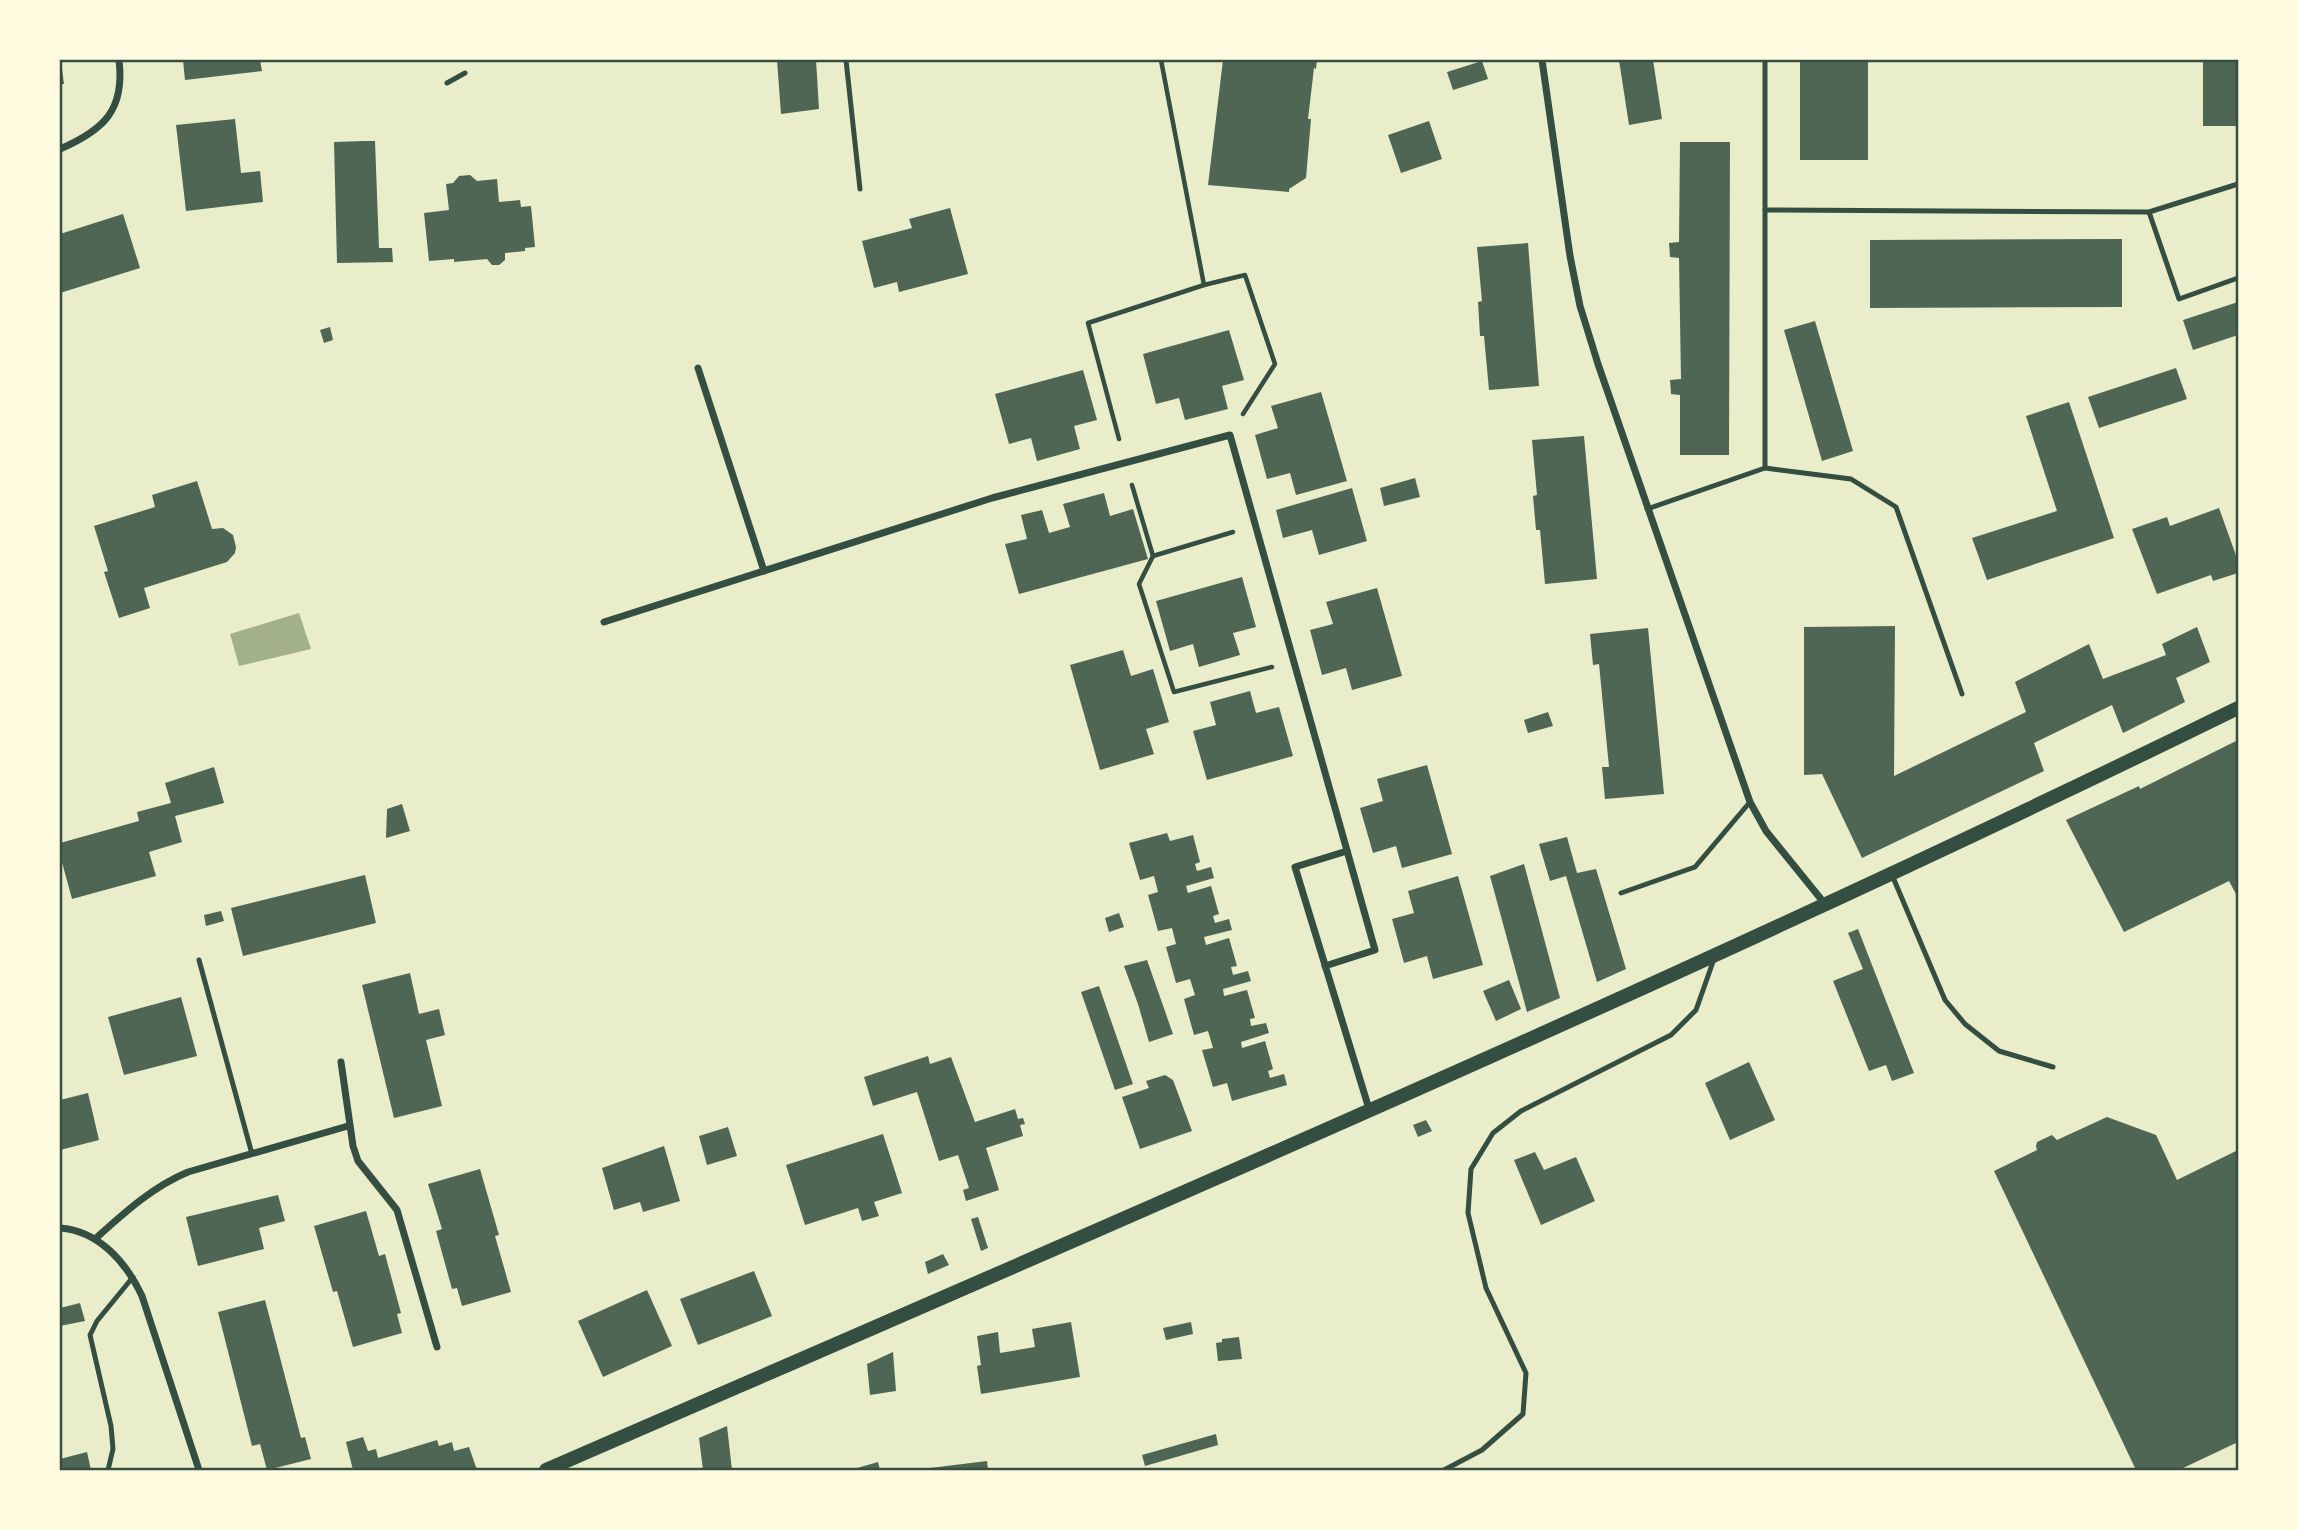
<svg xmlns="http://www.w3.org/2000/svg" width="2298" height="1530" font-family="'IBM Plex Sans',sans-serif">
<style>
.water{fill:#a3b18a}
.building{fill:#4f6655}
.lines{fill:none;stroke-linecap:round;stroke-linejoin:round}
.path{stroke:#344e41;stroke-width:4.5}
.service{stroke:#344e41;stroke-width:5}
.minor{stroke:#344e41;stroke-width:7}
.secondary{stroke:#344e41;stroke-width:14}
.neatline{fill:none;stroke:#344e41;stroke-width:2.5}
</style>
<rect width="100%" height="100%" fill="#e9edc9"/>
<polygon class="water" points="299,613 311,649 239,666 230,634"/>
<g class="building">
<polygon points="183,60 260,60 262,71 185,80"/>
<polygon points="777,60 816,60 819,109 781,114"/>
<polygon points="1223,60 1317,60 1316,69 1314,68 1308,119 1311,119 1306,178 1289,189 1289,192 1208,185"/>
<polygon points="1619,60 1653,60 1662,119 1629,125"/>
<rect x="1800" y="60" width="68" height="100"/>
<rect x="2203" y="60" width="35" height="66"/>
<polygon points="1482,61 1488,79 1453,90 1447,72"/>
<polygon points="60,62 61,62 64,84 60,84"/>
<polygon points="235,119 241,173 260,171 263,202 186,211 176,125"/>
<polygon points="1429,121 1442,159 1401,173 1388,135"/>
<polygon points="364,141 375,141 379,248 392,248 393,262 337,263 334,142"/>
<polygon points="1680,142 1730,142 1729,455 1680,455 1680,395 1671,394 1670,380 1681,379 1679,258 1670,257 1669,243 1679,242"/>
<polygon points="470,175 477,181 497,179 499,202 520,200 521,207 531,206 535,247 525,248 525,251 505,253 505,260 499,265 492,265 487,259 454,262 454,259 429,261 424,213 449,210 446,184 453,183 459,176"/>
<polygon points="950,208 968,274 899,292 897,282 874,288 862,241 912,228 909,219"/>
<polygon points="123,214 140,268 60,293 60,234"/>
<polygon points="2122,239 2122,307 1870,308 1870,240"/>
<polygon points="1528,243 1539,386 1489,390 1484,336 1480,336 1478,302 1482,301 1477,247"/>
<polygon points="2238,302 2238,335 2193,350 2183,320"/>
<polygon points="1815,321 1853,451 1822,461 1784,330"/>
<polygon points="330,327 333,340 324,343 320,330"/>
<polygon points="1229,330 1244,380 1222,386 1228,409 1185,420 1179,398 1156,404 1143,354"/>
<polygon points="2176,368 2187,399 2099,428 2088,397"/>
<polygon points="1083,370 1097,420 1074,426 1080,449 1037,461 1031,438 1009,444 995,394"/>
<polygon points="1321,392 1347,481 1296,495 1290,473 1267,479 1255,435 1278,428 1271,406"/>
<polygon points="2069,402 2114,538 1987,580 1972,538 2057,511 2026,416"/>
<polygon points="1584,436 1597,579 1545,584 1540,530 1536,530 1533,496 1537,495 1532,440"/>
<polygon points="1415,478 1420,497 1384,506 1380,488"/>
<polygon points="197,481 212,529 223,528 233,535 236,547 235,553 227,562 144,588 150,608 119,618 104,572 108,571 94,526 155,507 152,495"/>
<polygon points="1352,488 1367,541 1319,555 1312,530 1283,538 1276,510"/>
<polygon points="1104,493 1110,516 1133,509 1148,559 1019,594 1005,544 1027,539 1021,515 1042,510 1049,533 1070,527 1063,504"/>
<polygon points="2219,508 2238,561 2238,573 2213,581 2211,575 2157,594 2132,529 2167,517 2170,526"/>
<polygon points="1242,577 1256,627 1233,633 1240,655 1199,667 1193,644 1170,651 1156,601"/>
<polygon points="1377,588 1402,676 1352,690 1346,668 1322,675 1310,630 1333,624 1326,602"/>
<polygon points="1895,626 1894,776 2026,712 2015,682 2089,644 2103,679 2166,655 2162,644 2197,627 2210,662 2176,678 2185,702 2123,733 2112,705 2034,743 2044,771 1862,858 1822,774 1804,775 1804,627"/>
<polygon points="1648,628 1664,794 1605,799 1602,767 1609,767 1599,664 1593,665 1590,634"/>
<polygon points="1123,650 1131,676 1153,669 1169,722 1146,729 1154,754 1100,770 1070,665"/>
<polygon points="1250,691 1256,713 1279,707 1293,756 1207,780 1193,731 1216,725 1210,702"/>
<polygon points="1548,712 1553,726 1528,733 1524,720"/>
<polygon points="2238,740 2238,892 2236,894 2229,881 2124,932 2066,820 2139,786 2140,789"/>
<polygon points="1427,765 1452,854 1402,868 1396,846 1373,853 1360,808 1383,801 1377,779"/>
<polygon points="214,767 224,803 175,816 182,842 149,852 156,876 72,899 60,855 60,843 139,821 137,812 171,803 165,783"/>
<polygon points="402,804 410,831 386,838 387,809"/>
<polygon points="1167,833 1170,841 1193,835 1200,862 1195,864 1197,871 1211,867 1214,878 1186,886 1188,893 1211,886 1219,914 1213,916 1215,923 1229,919 1232,930 1204,937 1206,945 1229,938 1237,966 1231,967 1233,975 1248,971 1251,981 1223,989 1224,996 1247,990 1255,1018 1250,1019 1251,1026 1266,1023 1269,1033 1241,1042 1242,1048 1265,1041 1273,1069 1268,1071 1270,1078 1284,1074 1287,1085 1232,1101 1227,1083 1213,1087 1202,1050 1213,1048 1208,1031 1194,1035 1184,999 1195,995 1190,979 1176,983 1166,947 1176,944 1172,928 1158,931 1148,895 1158,892 1154,876 1140,880 1129,843"/>
<polygon points="1567,837 1577,873 1596,869 1626,969 1597,982 1566,876 1550,881 1539,844"/>
<polygon points="1524,864 1560,998 1527,1012 1490,876"/>
<polygon points="365,875 376,923 243,956 231,908"/>
<polygon points="1458,876 1483,965 1433,979 1427,956 1404,963 1392,919 1414,913 1408,891"/>
<polygon points="221,911 224,921 206,926 204,915"/>
<polygon points="1119,913 1124,927 1109,932 1105,918"/>
<polygon points="1858,929 1914,1073 1892,1081 1886,1065 1869,1071 1833,981 1863,969 1848,933"/>
<polygon points="1147,960 1173,1034 1149,1042 1138,1004 1124,966"/>
<polygon points="410,973 419,1014 439,1009 445,1035 426,1040 442,1106 394,1118 362,985"/>
<polygon points="1509,980 1521,1009 1496,1021 1483,991"/>
<polygon points="1099,986 1133,1084 1115,1090 1081,992"/>
<polygon points="181,997 197,1056 124,1075 108,1017"/>
<polygon points="928,1056 930,1064 951,1057 975,1122 1015,1109 1018,1119 1023,1118 1025,1124 1020,1125 1023,1136 986,1148 999,1190 966,1201 963,1190 969,1188 958,1155 939,1161 917,1092 873,1106 864,1077"/>
<polygon points="1749,1062 1775,1120 1730,1140 1705,1083"/>
<polygon points="1165,1075 1173,1080 1192,1131 1140,1149 1122,1097 1149,1088 1146,1081"/>
<polygon points="88,1093 99,1140 60,1150 60,1100"/>
<polygon points="2107,1117 2156,1135 2177,1180 2238,1150 2238,1442 2179,1470 2136,1470 1994,1171 2037,1150 2036,1146 2037,1142 2052,1135 2057,1140"/>
<polygon points="1426,1120 1432,1131 1418,1137 1413,1125"/>
<polygon points="728,1127 737,1156 707,1165 699,1136"/>
<polygon points="883,1134 902,1193 874,1202 879,1216 862,1221 858,1208 805,1225 786,1165"/>
<polygon points="664,1146 680,1201 643,1212 640,1202 614,1210 602,1168"/>
<polygon points="1535,1152 1544,1170 1576,1157 1595,1201 1541,1225 1514,1160"/>
<polygon points="480,1169 499,1235 495,1236 511,1292 462,1306 457,1288 452,1289 436,1231 442,1229 428,1184"/>
<polygon points="278,1195 285,1221 259,1228 264,1249 198,1266 186,1217"/>
<polygon points="366,1211 379,1256 385,1254 401,1313 397,1314 402,1333 353,1347 337,1291 333,1292 314,1226"/>
<polygon points="978,1217 988,1248 981,1251 971,1219"/>
<polygon points="943,1254 949,1265 928,1274 925,1262"/>
<polygon points="754,1271 772,1316 698,1345 680,1299"/>
<polygon points="647,1290 672,1346 603,1377 578,1321"/>
<polygon points="265,1300 301,1438 305,1437 311,1459 267,1470 260,1444 252,1446 218,1312"/>
<polygon points="80,1303 85,1321 60,1326 60,1308"/>
<polygon points="1071,1322 1080,1377 981,1394 977,1366 981,1365 977,1336 998,1332 1000,1353 1035,1347 1032,1329"/>
<polygon points="1191,1322 1193,1334 1166,1340 1163,1328"/>
<polygon points="1239,1337 1242,1359 1218,1361 1216,1343 1222,1342 1222,1339"/>
<polygon points="893,1352 896,1391 870,1395 867,1364"/>
<polygon points="727,1426 732,1470 703,1470 699,1438"/>
<polygon points="1216,1434 1218,1445 1145,1466 1142,1455"/>
<polygon points="363,1437 368,1451 376,1449 378,1458 437,1440 439,1446 452,1442 454,1451 469,1447 477,1470 353,1470 346,1442"/>
<polygon points="87,1452 91,1470 60,1470 60,1459"/>
<polygon points="987,1461 988,1470 922,1470 922,1469"/>
<polygon points="878,1462 880,1470 850,1470"/>
</g>
<g class="lines">
<g class="path">
<polyline points="1161,60 1204,285"/>
<polyline points="1119,439 1088,323 1204,285 1245,275 1275,364 1243,414"/>
<polyline points="1132,485 1153,556 1139,584 1174,692 1272,667"/>
<polyline points="1153,556 1233,532"/>
</g>
<g class="service">
<polyline points="846,60 860,189"/>
<polyline points="447,83 465,73"/>
<polyline points="1765,210 2149,212 2238,184"/>
<polyline points="2149,212 2179,299 2238,278"/>
<polyline points="1765,468 1851,479 1896,507 1962,694"/>
<polyline points="1647,509 1765,468 1765,60"/>
<polyline points="1892,875 1945,1000 1965,1024 1999,1051 2053,1067"/>
<polyline points="1621,893 1695,867 1750,802"/>
<polyline points="199,960 252,1154"/>
<polyline points="108,1470 113,1449 111,1426 90,1335 97,1321 133,1277"/>
<polyline points="1444,1470 1482,1450 1523,1414 1526,1373 1486,1288 1468,1213 1471,1169 1493,1133 1521,1111 1671,1035 1696,1010 1714,959"/>
</g>
<g class="minor">
<polyline points="1542,60 1570,256 1580,306 1598,364 1750,802 1766,831 1825,904"/>
<path d="M60 149C104 130 125 110 119 60"/>
<polyline points="698,368 764,571"/>
<polyline points="604,622 992,498 1230,435 1375,950 1325,966"/>
<polyline points="1347,851 1295,867 1370,1112"/>
<polyline points="341,1062 353,1146 358,1161 397,1210 437,1347"/>
<path d="M60 1228C99 1231 126 1262 142 1296L199 1470"/>
<path d="M95 1239C124 1213 152 1187 188 1172L348 1126"/>
</g>
<path class="secondary" d="M546 1470C1114 1223 1683 980 2238 708"/>
</g>
<rect width="2298" height="1530" fill="none" stroke="#fefae0" stroke-width="122"/>
<rect x="61" y="61" width="2176" height="1408" class="neatline"/>
</svg>
